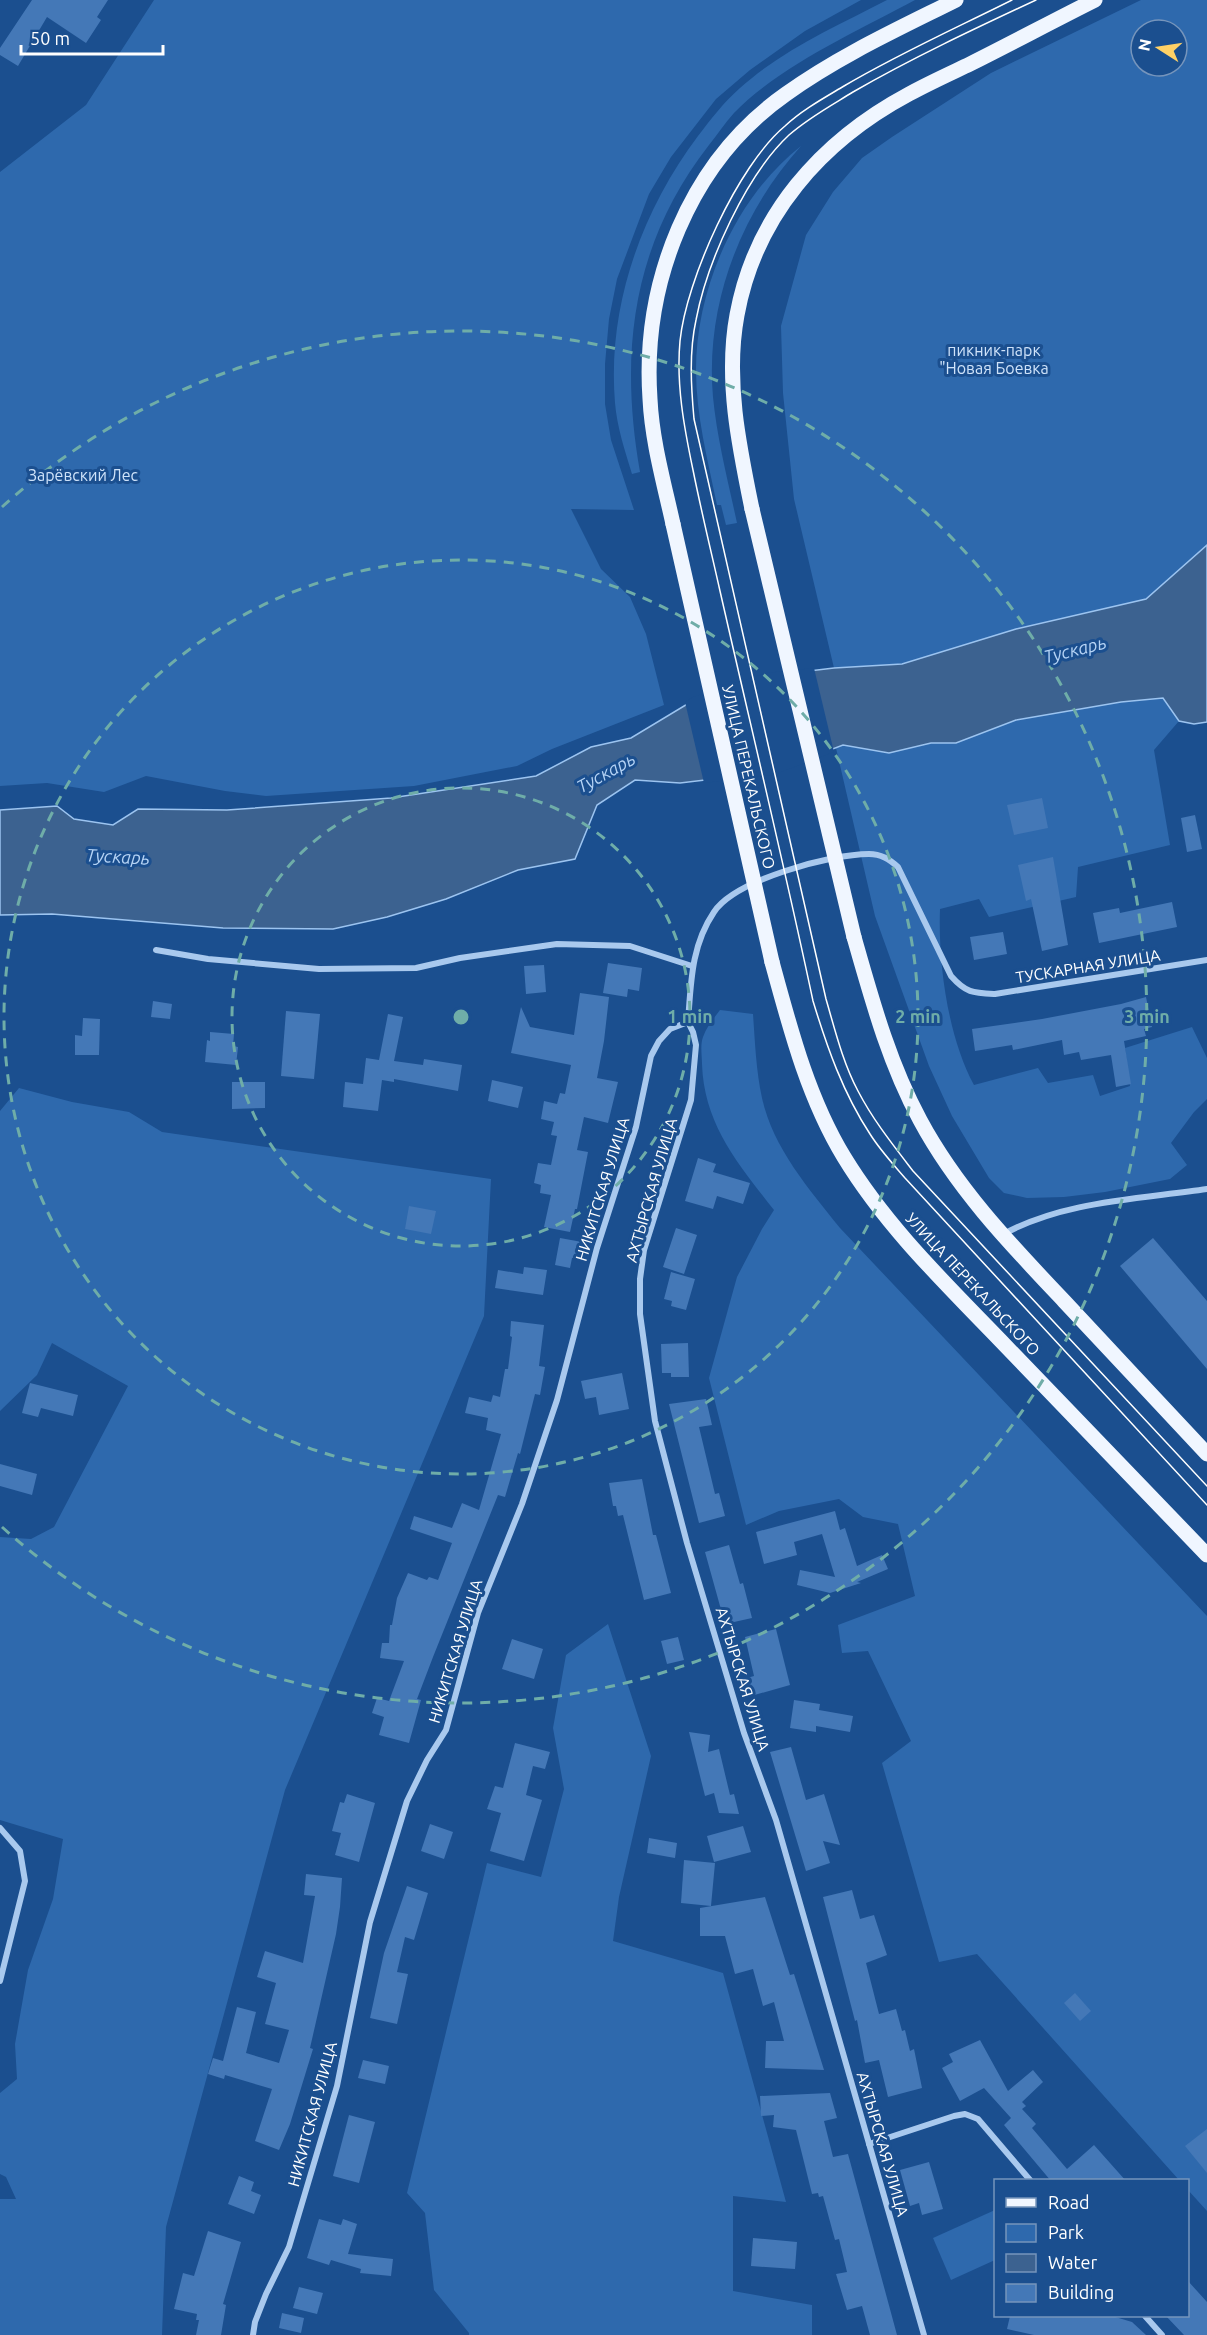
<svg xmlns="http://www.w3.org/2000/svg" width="1207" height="2335" font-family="Ubuntu,sans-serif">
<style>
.green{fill:#2e69ad;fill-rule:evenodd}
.water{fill:#3c6290;stroke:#9cc4f0;stroke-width:1.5}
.pier{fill:#1b4f8f}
.building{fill:#4478b7}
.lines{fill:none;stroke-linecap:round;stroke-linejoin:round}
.minor{stroke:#a9c9ee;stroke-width:6}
.primary{stroke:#f0f6ff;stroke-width:15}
.tram{stroke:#fff;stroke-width:1.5}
.primary-bridge{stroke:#f0f6ff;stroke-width:15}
.ring{fill:none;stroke:#6fada8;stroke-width:3;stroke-dasharray:10 8}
.labels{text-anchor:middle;stroke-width:6;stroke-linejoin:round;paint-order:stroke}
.park-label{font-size:16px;fill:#cfe3fa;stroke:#1b4f8f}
.street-label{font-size:16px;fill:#fff;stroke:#1b4f8f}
.water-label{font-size:18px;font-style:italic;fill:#b5d3f5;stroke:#1b4f8f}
.centre{fill:#6fada8;stroke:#1b4f8f;stroke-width:3}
.ring-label{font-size:18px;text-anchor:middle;font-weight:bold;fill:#6fada8;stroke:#1b4f8f;stroke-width:6;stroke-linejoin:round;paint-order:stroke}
</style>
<rect width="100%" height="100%" fill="#1b4f8f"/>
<g class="green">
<polygon points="154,0 861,0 805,31 750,70 716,99 671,157 649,194 617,279 609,319 605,364 605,404 611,440 634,510 571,509 601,569 630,597 646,634 664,705 552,749 517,766 414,786 266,796 225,791 146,776 104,792 47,783 0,786 0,172 86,105"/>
<path d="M887 0H915C858 31 779 66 734 113 725 123 717 135 709 145 632 244 619 352 640 472L632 474C625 451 617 427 615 403 607 307 641 212 698 136 711 119 724 102 740 88 782 50 837 26 887 0Z"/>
<path d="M1141 0H1207V545L1146 599 1016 629 902 664 834 668 794 499 783 393 781 326 806 235 833 192 862 158 892 137 991 73ZM1141 30H1177V66H1141Z"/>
<path d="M801 146C740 214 705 305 713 397 717 439 728 481 737 523L726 525 721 505H717C708 461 696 416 696 370 696 288 736 197 801 146Z"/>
<path d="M1163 698 1179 721 1154 750 1170 845 1078 867 1076 897 989 917 979 899 940 909C938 964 948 1037 974 1085L1038 1068 1048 1083 1093 1075 1100 1096 1130 1086 1125 1048 1192 1027 1207 1058V1099L1194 1112 1171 1143 1187 1165 1170 1179 1105 1192 1064 1197 1027 1198 1004 1193 989 1178 952 1116 929 1066 875 916 836 748 843 745 889 753 931 743H956L1016 720 1121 702Z"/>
<path d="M720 1010 753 1014C755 1042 756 1070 762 1098 773 1148 809 1189 840 1228L1207 1616V2211L1188 2190V2180H1179L977 1954 939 1962 882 1763 911 1741 868 1651 842 1653 838 1625 915 1596 898 1524 863 1517 839 1499 779 1511 746 1525 709 1378 737 1277 762 1229 774 1210C739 1165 704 1125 702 1064 702 1056 700 1045 703 1037 707 1026 714 1018 720 1010Z"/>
<polygon points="19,1088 72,1102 129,1112 162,1132 491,1179 484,1316 285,1790 166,2227 162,2335 0,2335 0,2199 16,2199 6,2177 0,2174 0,2093 17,2079 15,2044 28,1970 53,1899 63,1839 0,1820 0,1537 31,1539 54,1527 128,1386 52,1343 37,1375 0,1411 0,1111"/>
<polygon points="608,1624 651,1756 619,1897 613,1941 723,1973 786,2202 733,2196 733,2291 812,2305 812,2335 469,2335 469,2333 434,2290 425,2213 407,2193 487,1863 541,1877 564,1789 553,1728 566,1655"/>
<polygon points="995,2210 995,2260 951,2280 933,2238"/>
</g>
<polygon class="water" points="1207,545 1207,722 1194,724 1179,721 1163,698 1121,702 1016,720 956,743 931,743 889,753 843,745 772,772 680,783 635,780 597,805 575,859 518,870 446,899 387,917 333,929 223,928 52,914 0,915 0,810 57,806 74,819 113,825 138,809 227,810 391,798 536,776 591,747 631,738 694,700 767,676 834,668 902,664 1016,629 1146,599"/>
<polygon class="pier" points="814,668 834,752 773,775 704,783 685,702 693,697 766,673"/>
<g class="building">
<polygon points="32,0 108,0 97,17 101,20 86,43 47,17 18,66 0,55 0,48"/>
<polygon points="1042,798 1048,828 1014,835 1007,805"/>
<polygon points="1195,815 1202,849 1187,852 1181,818"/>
<polygon points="1053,857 1068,945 1042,951 1031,899 1026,901 1018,865"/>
<polygon points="1172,902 1177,927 1099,943 1093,913 1119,908 1120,913"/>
<polygon points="1003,932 1007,954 974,960 970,937"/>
<polygon points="608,963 642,968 639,991 628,989 627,997 603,993"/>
<polygon points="544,965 546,992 526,994 524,966"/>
<polygon points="580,993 609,997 604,1041 597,1078 618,1082 608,1123 584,1117 577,1150 588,1152 577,1209 575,1209 570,1232 544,1227 551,1195 540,1193 541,1185 534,1183 538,1163 551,1165 557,1136 551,1135 554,1122 541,1119 544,1101 557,1104 560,1093 565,1094 571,1065 511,1053 521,1007 530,1027 574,1035"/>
<polygon points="1146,997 1152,1027 1144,1029 1146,1036 1124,1041 1131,1084 1116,1087 1111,1055 1081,1060 1079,1052 1064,1055 1062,1040 1013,1050 1012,1045 975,1051 972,1029 1042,1019 1121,1004"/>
<polygon points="153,1001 172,1004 170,1019 151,1017"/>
<polygon points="286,1011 320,1014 314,1079 281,1076"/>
<polygon points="388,1014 403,1017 394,1061 423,1065 424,1059 462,1065 458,1091 394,1079 394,1082 382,1080 378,1111 343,1107 345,1082 363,1084 366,1058 379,1060"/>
<polygon points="83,1018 100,1019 99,1055 75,1055 75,1035 82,1036"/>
<polygon points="210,1032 234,1034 233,1046 238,1047 236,1065 205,1062 207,1040 210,1041"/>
<polygon points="492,1080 523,1087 518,1108 488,1101"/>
<polygon points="232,1082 265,1082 265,1108 232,1109"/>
<polygon points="698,1158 716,1164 713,1172 750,1183 743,1204 717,1196 713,1209 685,1201"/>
<polygon points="409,1206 436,1211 431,1234 405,1229"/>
<polygon points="676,1228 697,1235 684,1274 663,1267"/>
<polygon points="560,1238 582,1242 578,1259 572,1258 570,1268 555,1265"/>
<polygon points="1153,1238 1207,1301 1207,1369 1120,1266"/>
<polygon points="524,1267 547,1270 543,1295 495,1288 498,1270 523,1274"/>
<polygon points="671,1272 695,1279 686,1310 671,1306 672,1301 664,1299"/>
<polygon points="511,1321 544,1325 539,1366 545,1367 540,1395 535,1394 520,1454 518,1453 505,1497 498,1495 433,1657 417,1699 421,1700 409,1743 379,1735 384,1717 372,1713 377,1698 389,1701 404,1661 380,1658 382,1643 389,1643 390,1625 392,1625 397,1598 408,1573 427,1580 429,1577 438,1580 452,1543 410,1529 414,1516 452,1528 462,1503 479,1510 501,1434 486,1430 488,1418 465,1413 469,1397 491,1402 493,1395 500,1397 505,1369 508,1369 512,1337 510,1336"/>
<polygon points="688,1343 689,1377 671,1377 671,1373 662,1373 661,1344"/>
<polygon points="622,1373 629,1409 599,1415 596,1397 585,1399 581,1381"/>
<polygon points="30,1383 78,1395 73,1416 41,1408 38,1417 22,1413"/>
<polygon points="706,1399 712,1425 699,1427 715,1494 719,1493 725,1516 699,1523 669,1404"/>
<polygon points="0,1464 37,1474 32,1495 0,1486"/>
<polygon points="642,1479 653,1535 656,1535 671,1593 644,1600 623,1515 618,1516 616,1506 613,1506 609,1483"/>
<polygon points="835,1511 840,1530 845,1528 857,1566 882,1555 888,1569 857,1582 861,1583 830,1593 797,1585 800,1570 835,1577 822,1534 794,1542 797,1555 764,1564 756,1532"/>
<polygon points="729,1545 740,1584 743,1583 752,1618 725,1624 705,1552"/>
<polygon points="776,1629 790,1685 751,1696 747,1678 754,1676 745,1637"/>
<polygon points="678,1637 684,1660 667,1664 661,1641"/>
<polygon points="512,1639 543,1649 534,1679 502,1669"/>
<polygon points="794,1700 820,1704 819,1710 853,1716 850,1732 816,1726 816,1732 790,1728"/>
<polygon points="689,1732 710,1735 708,1752 719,1749 730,1795 734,1794 739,1814 719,1813 714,1793 705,1796"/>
<polygon points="515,1743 550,1752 545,1769 533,1766 526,1795 542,1800 524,1861 490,1851 501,1813 487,1809 495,1786 503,1788"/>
<polygon points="791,1747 806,1800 824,1794 840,1845 823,1841 830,1863 806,1871 770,1752"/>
<polygon points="347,1794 375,1803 359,1862 335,1855 341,1833 332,1831 340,1802 344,1803"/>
<polygon points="430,1824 453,1832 444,1859 421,1851"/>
<polygon points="743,1826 751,1852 714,1862 707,1836"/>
<polygon points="649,1838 677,1843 675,1858 647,1853"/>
<polygon points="684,1860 715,1863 711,1906 681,1903"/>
<polygon points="306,1874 342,1878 340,1907 336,1934 310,2048 313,2049 290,2124 279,2150 255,2141 272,2089 225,2075 224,2079 208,2074 213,2058 223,2061 237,2007 256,2012 246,2053 279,2063 289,2030 265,2024 276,1983 257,1977 265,1951 303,1963 315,1896 304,1895"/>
<polygon points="407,1886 428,1893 414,1940 405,1937 397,1972 408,1974 397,2024 370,2018 384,1953"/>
<polygon points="852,1890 860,1919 874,1915 887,1955 866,1963 879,2014 896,2009 902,2031 905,2030 910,2051 914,2049 922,2088 888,2097 879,2060 865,2063 857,2020 855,2021 823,1897"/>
<polygon points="765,1897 790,1975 794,1974 824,2070 765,2068 766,2041 784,2041 774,2002 763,2006 753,1969 735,1974 725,1936 700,1936 700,1908"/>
<polygon points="1075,1993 1091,2011 1080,2021 1064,2003"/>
<polygon points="980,2040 1008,2091 1033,2070 1043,2082 1022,2102 1026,2106 1022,2109 1036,2124 1032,2128 1067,2169 1094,2145 1126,2181 1051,2181 1004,2125 1011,2118 984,2088 960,2101 942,2068 953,2062 949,2054"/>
<polygon points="363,2060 389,2066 385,2084 358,2078"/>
<polygon points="830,2093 837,2118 824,2121 833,2157 848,2154 897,2335 870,2335 862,2306 847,2310 836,2274 847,2272 839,2239 835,2240 823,2196 819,2197 818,2193 812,2194 796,2130 773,2127 774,2115 761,2116 760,2096"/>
<polygon points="349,2115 375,2122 359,2183 333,2176"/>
<polygon points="1207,2129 1207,2173 1185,2146"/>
<polygon points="929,2162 943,2209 922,2215 919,2203 910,2206 900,2170"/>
<polygon points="239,2176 254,2182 251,2191 261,2195 254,2214 228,2204"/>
<polygon points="319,2219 341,2225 343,2219 357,2224 348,2254 393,2259 391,2276 360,2273 361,2269 331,2260 329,2265 307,2258"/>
<polygon points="208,2231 241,2242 223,2304 226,2305 221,2335 196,2335 199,2320 196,2320 197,2314 174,2309 183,2273 194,2276"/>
<polygon points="753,2238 797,2242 795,2269 751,2266"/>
<polygon points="1188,2281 1207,2302 1207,2335 1184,2335 1166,2316 1188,2316"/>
<polygon points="299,2287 323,2293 317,2314 293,2308"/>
<polygon points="282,2313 304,2318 301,2333 279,2328"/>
<polygon points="1010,2316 1112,2316 1132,2322 1146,2335 1034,2335 1007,2329"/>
</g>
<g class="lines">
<g class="minor">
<polyline points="156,950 208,959 319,969 416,968 460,958 557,944 630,946 692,966"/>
<polyline points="688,1022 693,1032 696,1045 691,1100 644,1250 640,1279 640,1314 655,1421 687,1543 744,1733 776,1820 924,2335"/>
<path d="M688 1022C691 983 691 946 714 912 735 880 831 854 869 854 881 854 889 859 898 867L951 976C966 993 973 993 995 994L1207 960"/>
<path d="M1002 1235C1062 1201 1140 1199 1207 1189"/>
<polyline points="0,1828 20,1851 25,1881 0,1981"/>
<polyline points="869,2144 954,2116 965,2114 978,2119 1030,2180"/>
<polyline points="1145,2316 1162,2335"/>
<polyline points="253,2335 255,2322 266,2294 289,2247 337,2086 370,1922 407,1801 427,1760 446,1730 478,1613 522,1504 557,1400 597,1248 636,1127 651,1056 659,1041 670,1029 688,1022"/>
</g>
<g class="primary">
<path d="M752 509C739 446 725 379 737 315 755 216 821 141 909 94 929 83 949 74 970 64 1012 43 1053 21 1095 0"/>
<path d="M673 524C664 483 652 441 650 399 642 283 689 162 786 94 839 56 898 29 956 0"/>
<path d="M854 937C872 1000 889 1063 920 1120 957 1189 1011 1245 1064 1301 1112 1352 1159 1403 1207 1454"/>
<path d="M772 962C790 1028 808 1098 844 1157 886 1226 944 1282 1000 1340 1069 1411 1138 1483 1207 1555"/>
</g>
<g class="tram">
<path d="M1012 0C956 28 898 54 844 86 824 98 802 110 785 126 738 165 686 280 680 341 676 384 684 427 693 470 701 510 711 551 720 591 751 727 784 864 813 1001 827 1047 843 1093 870 1134 880 1150 893 1164 905 1178L1207 1505"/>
<path d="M1036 0C974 29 912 58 853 92 832 105 808 118 789 135 746 175 707 262 696 320 689 352 691 386 694 419L826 999C835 1030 843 1063 858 1091 873 1120 893 1145 913 1171L1207 1486"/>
</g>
<g class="primary-bridge">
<polyline points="752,509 854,937"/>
<polyline points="673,524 772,962"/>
</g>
</g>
<g class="ring">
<circle cx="461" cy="1017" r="229"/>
<circle cx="461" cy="1017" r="457"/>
<path d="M2 507A686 686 0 1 1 2 1527"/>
</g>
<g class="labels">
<g class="park-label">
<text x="994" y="356">пикник-парк<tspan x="994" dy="18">"Новая Боевка</tspan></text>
<text x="83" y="481">Зарёвский Лес</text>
</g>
<g class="street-label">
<text transform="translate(749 777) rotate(77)" y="6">УЛИЦА ПЕРЕКАЛЬСКОГО</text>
<text transform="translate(1088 966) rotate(-9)" y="6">ТУСКАРНАЯ УЛИЦА</text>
<text transform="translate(602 1189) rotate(-73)" y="6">НИКИТСКАЯ УЛИЦА</text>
<text transform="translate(651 1190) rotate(-74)" y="6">АХТЫРСКАЯ УЛИЦА</text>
<text transform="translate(973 1284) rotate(47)" y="6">УЛИЦА ПЕРЕКАЛЬСКОГО</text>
<text transform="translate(455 1651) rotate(-73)" y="6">НИКИТСКАЯ УЛИЦА</text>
<text transform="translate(743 1679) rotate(73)" y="6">АХТЫРСКАЯ УЛИЦА</text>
<text transform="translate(312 2114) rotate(-75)" y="6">НИКИТСКАЯ УЛИЦА</text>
<text transform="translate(883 2144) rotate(74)" y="6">АХТЫРСКАЯ УЛИЦА</text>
</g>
<g class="water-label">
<text transform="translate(1075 650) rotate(-14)" y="6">Тускарь</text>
<text transform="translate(606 773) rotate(-29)" y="6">Тускарь</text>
<text transform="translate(118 857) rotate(3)" y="6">Тускарь</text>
</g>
</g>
<circle cx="461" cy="1017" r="9" class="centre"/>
<g class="ring-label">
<text x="690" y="1023">1 min</text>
<text x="918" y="1023">2 min</text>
<text x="1147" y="1023">3 min</text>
</g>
<rect x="994" y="2179" width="195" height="138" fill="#1b4f8f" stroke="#7695bc" stroke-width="1.5"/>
<rect x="1006" y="2198" width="30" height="9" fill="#f0f6ff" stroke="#7695bc" stroke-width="1.5"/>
<text x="1048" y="2209" font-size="18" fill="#ffffff">Road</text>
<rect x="1006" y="2224" width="30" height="18" fill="#2e69ad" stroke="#7695bc" stroke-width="1.5"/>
<text x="1048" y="2239" font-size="18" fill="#ffffff">Park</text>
<rect x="1006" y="2254" width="30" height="18" fill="#3c6290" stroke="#7695bc" stroke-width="1.5"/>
<text x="1048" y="2269" font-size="18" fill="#ffffff">Water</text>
<rect x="1006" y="2284" width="30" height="18" fill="#4478b7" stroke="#7695bc" stroke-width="1.5"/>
<text x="1048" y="2299" font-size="18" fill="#ffffff">Building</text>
<g transform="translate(1159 48) rotate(282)"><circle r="28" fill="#1b4f8f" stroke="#7695bc" stroke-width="1.5"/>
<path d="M0-4.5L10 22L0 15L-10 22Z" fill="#ffd166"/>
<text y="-9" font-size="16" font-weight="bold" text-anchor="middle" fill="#ffffff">N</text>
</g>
<path d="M21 45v9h142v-9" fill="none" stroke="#ffffff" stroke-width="3"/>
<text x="30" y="45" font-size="18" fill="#ffffff" stroke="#1b4f8f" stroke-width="4.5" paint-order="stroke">50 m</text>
</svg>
